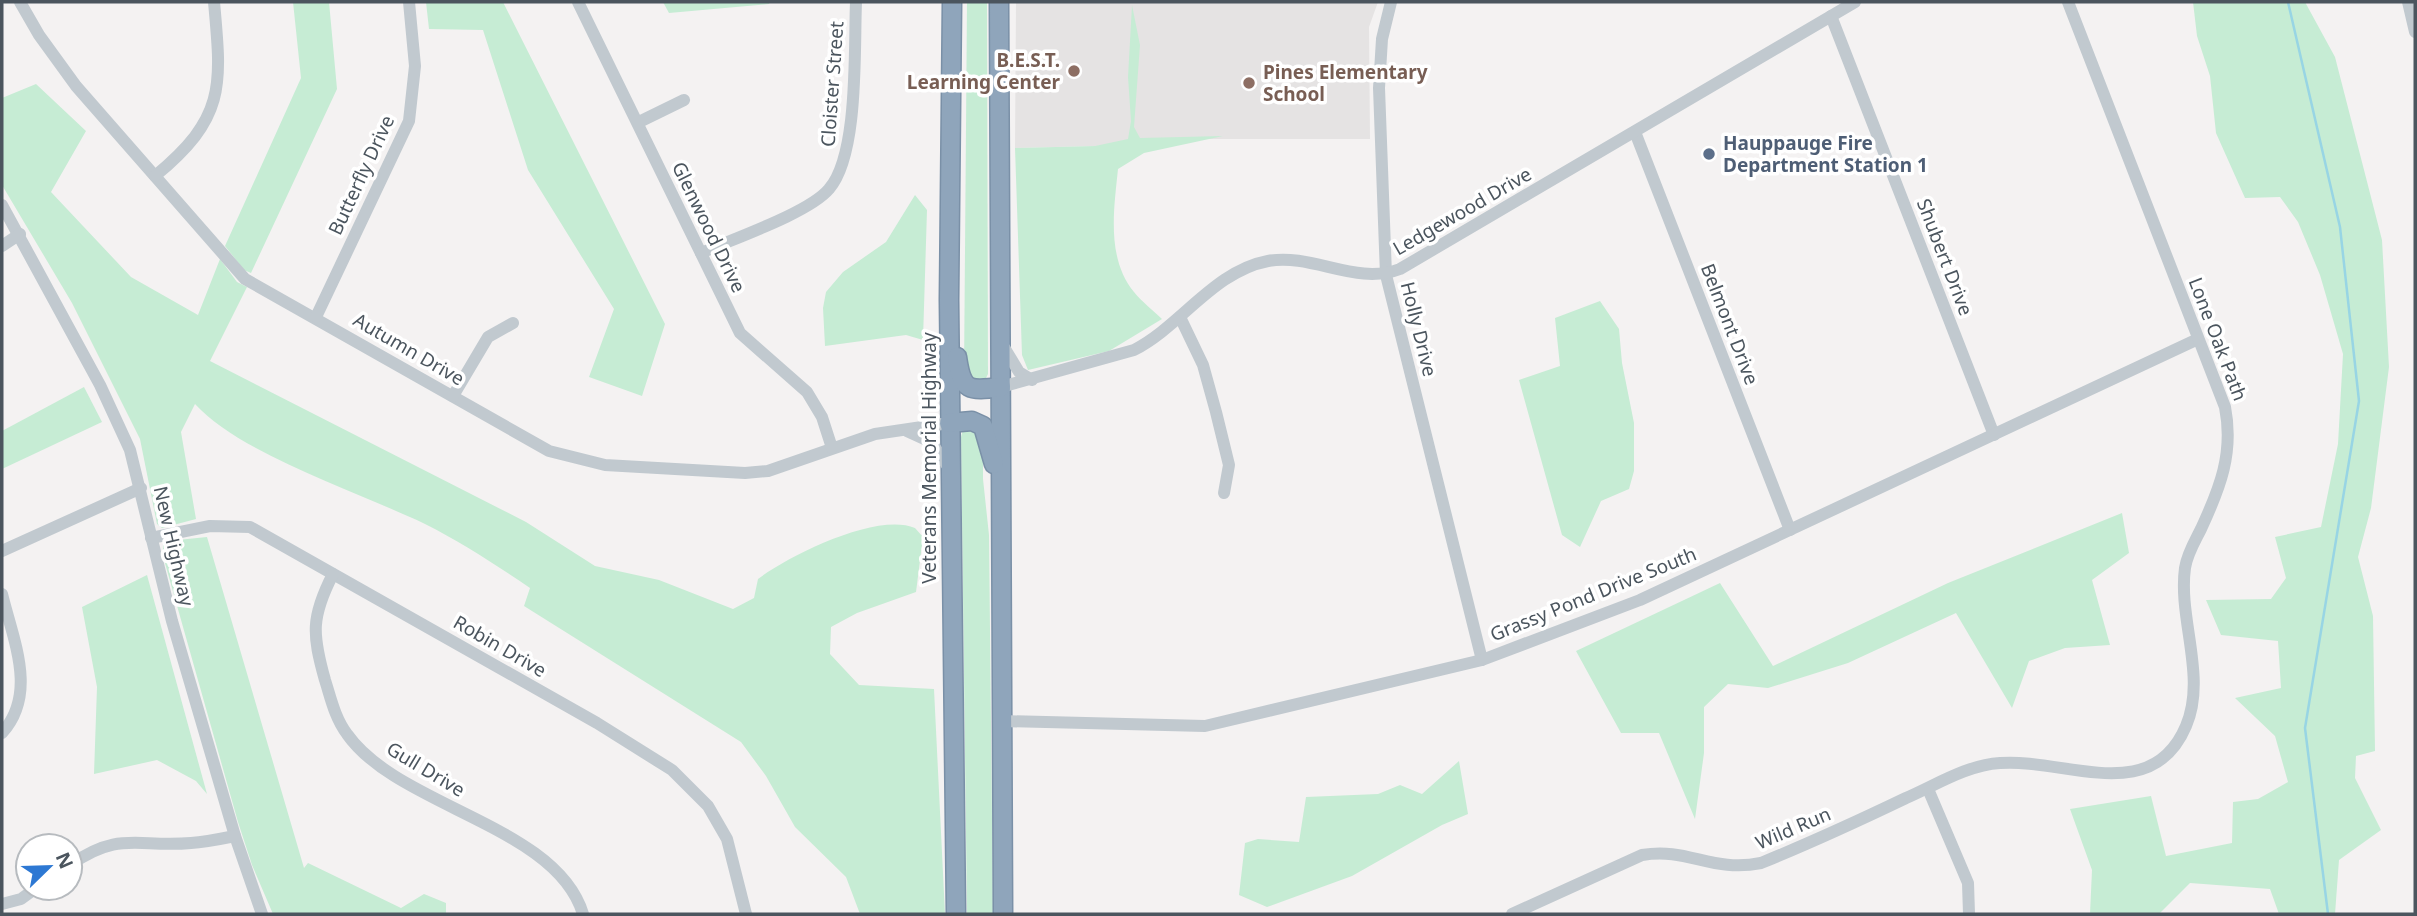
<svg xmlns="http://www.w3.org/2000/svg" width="2417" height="916" font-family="'Noto Sans',sans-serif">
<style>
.education{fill:#e5e3e3}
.green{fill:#c6ecd4}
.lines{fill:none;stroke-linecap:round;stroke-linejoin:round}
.stream{stroke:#98d5e4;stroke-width:2.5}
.highway-casing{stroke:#7a90a7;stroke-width:21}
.minor{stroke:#c1c9cf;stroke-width:12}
.highway{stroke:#8fa5bb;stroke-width:18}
.education-dot{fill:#8d6e63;stroke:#fff;stroke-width:2.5}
.service-dot{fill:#5c6f8a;stroke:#fff;stroke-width:2.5}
.labels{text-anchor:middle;stroke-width:7;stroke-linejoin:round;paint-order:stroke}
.education-label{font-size:19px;font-weight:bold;fill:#785e54;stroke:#fff;text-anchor:end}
.street-label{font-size:19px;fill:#4b555e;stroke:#fff}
.service-label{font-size:19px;font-weight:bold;fill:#4e5e75;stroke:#fff;text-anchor:start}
</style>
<rect width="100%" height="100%" fill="#f4f2f2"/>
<polygon class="education" points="1016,2 1378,2 1369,27 1370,139 1133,139 1133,145 1015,148"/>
<g class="green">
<polygon points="293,2 329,2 337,89 251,273 244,270 225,246 301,78"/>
<polygon points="426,2 503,2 665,324 642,396 589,377 614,309 528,170 483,30 429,29"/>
<polygon points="663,2 770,2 769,4 669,13"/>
<polygon points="967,2 987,2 988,374 983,384 964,375"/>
<polygon points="2193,2 2305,2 2335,57 2382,240 2389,367 2371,508 2358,557 2373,616 2375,751 2356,756 2355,778 2381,830 2339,860 2335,914 2279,914 2270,889 2190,883 2159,914 2090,914 2092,870 2070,809 2151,796 2166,856 2232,843 2233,802 2258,799 2288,782 2275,736 2235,698 2281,688 2278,641 2221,635 2206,600 2271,599 2286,578 2275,537 2321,527 2338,444 2343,354 2320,275 2298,222 2280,197 2245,198 2216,133 2210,76 2197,36"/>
<path d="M1132 5 1140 45 1134 127 1140 138 1223 136 1144 153 1118 169C1114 209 1106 258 1134 292 1142 302 1153 310 1162 319L1109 351 1028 370 1022 355 1015 148 1095 146 1128 139 1131 121 1128 77Z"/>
<path d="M36 84 86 131 51 192 131 277 198 315 220 259 237 282 247 287 210 361 526 522 595 566 659 580 733 609 754 598 758 579C790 555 877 512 915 528L923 537 916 592 857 613 831 627 830 654 859 685 934 689 945 914H860L846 877 795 827 766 776 741 742 524 606 530 588C496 565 461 542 425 524 361 493 240 454 195 404L181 432 196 519 162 528 157 524 140 439 72 303 2 185V98Z"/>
<polygon points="915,195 927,210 923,340 906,335 825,346 823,308 826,292 843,272 886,242"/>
<polygon points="1600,301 1619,329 1622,363 1634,423 1634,471 1629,489 1601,501 1580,547 1562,535 1519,380 1560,366 1555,318"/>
<polygon points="84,387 102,422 2,469 2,431"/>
<polygon points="973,424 983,444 983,479 989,535 993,914 967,914 961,437 964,426"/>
<polygon points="2122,513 2129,553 2092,580 2110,645 2065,648 2029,661 2012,708 1956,613 1848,663 1768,688 1728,684 1704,707 1704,753 1695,819 1659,733 1621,733 1576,651 1720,583 1773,666 1948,583"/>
<polygon points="207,537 304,868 308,863 401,908 424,894 446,903 446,914 273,914 252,865 238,822 163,556 163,545 168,541"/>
<polygon points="147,575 207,794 196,781 157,760 94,774 97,687 82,607"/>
<polygon points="1459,761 1468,814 1442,825 1352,876 1267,907 1239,895 1245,843 1258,839 1299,842 1306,797 1378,794 1400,785 1422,794"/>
</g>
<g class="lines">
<polyline class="stream" points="2288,2 2340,227 2359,401 2305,728 2328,914"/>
<defs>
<g id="highway">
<polyline points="952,2 949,300 956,914"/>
<polyline points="999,2 1003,914"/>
<path d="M957 357C962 392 969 391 1001 387"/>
<polyline points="949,423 972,421 983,426 994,464"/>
</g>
</defs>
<use href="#highway" class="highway-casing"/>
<g class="minor">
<polyline points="20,2 39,35 76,86 245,279 549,451 605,465 745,473 768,471 875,434 949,423"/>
<polyline points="578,2 740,333 807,392 822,417 832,448"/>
<polyline points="1391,2 1382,39 1379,88 1386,275 1482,660"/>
<polyline points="2408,2 2415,32"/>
<polyline points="1831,16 1994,435"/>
<polyline points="639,122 684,100"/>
<polyline points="1635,132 1790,530"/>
<path d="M155 176C225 118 222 88 214 2"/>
<polyline points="2,205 100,385 130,450 172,621 235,836 262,914"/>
<polyline points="2,246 20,234"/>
<path d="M701 253C732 239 809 213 829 189 859 155 854 48 856 2"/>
<polyline points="316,317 409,121 415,66 409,2"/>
<polyline points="1180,317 1203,365 1216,412 1229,465 1224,493"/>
<polyline points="1002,344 1019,372 1032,380"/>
<path d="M1001 387 1134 350C1181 326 1214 271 1268 261 1313 253 1356 286 1400 269L1855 2"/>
<polyline points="453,396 488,337 513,323"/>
<polyline points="907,431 931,442 949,468"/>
<polyline points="151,538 210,526 250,527 597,723 672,770 708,806 727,839 746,914"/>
<polyline points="2,551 141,488"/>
<path d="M333 574C311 617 312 634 325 680 331 699 335 718 347 734 398 807 556 825 583 914"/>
<path d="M2 594C13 640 38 693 2 733"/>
<polyline points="1002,721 1205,726 1482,660 1640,600 2198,339"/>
<polyline points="1928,789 1968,883 1969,914"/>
<path d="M70 865C120 830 138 848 191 843 206 842 220 839 235 836"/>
<polyline points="2,904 21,899 36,888"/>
<path d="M1512 914 1642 855C1688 847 1712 873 1761 863 1810 843 1858 821 1906 798 1936 785 1967 765 2000 763 2064 758 2152 807 2186 726 2207 677 2178 619 2185 568 2187 554 2195 541 2201 529 2220 488 2234 453 2225 407L2068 2"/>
</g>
<use href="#highway" class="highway"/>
</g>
<g class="education-dot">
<circle cx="1074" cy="71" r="7"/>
<circle cx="1249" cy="83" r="7"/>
</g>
<circle class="service-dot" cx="1709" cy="154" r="7"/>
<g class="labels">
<g class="education-label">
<text x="1060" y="67">B.E.S.T.<tspan x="1060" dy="22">Learning Center</tspan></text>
<text x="1263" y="79" text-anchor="start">Pines Elementary<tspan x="1263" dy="22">School</tspan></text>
</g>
<g class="street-label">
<text transform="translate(832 84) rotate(-86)" y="7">Cloister Street</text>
<text transform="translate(361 175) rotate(-65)" y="7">Butterfly Drive</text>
<text transform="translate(1462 211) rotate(-30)" y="7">Ledgewood Drive</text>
<text transform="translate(709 227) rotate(64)" y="7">Glenwood Drive</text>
<text transform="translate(1945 257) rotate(69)" y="7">Shubert Drive</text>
<text transform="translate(1730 324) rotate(69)" y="7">Belmont Drive</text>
<text transform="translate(1419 329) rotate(76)" y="7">Holly Drive</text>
<text transform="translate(2218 339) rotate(69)" y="7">Lone Oak Path</text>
<text transform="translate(409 349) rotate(30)" y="7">Autumn Drive</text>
<text transform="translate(929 458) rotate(-90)" y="7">Veterans Memorial Highway</text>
<text transform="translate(174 546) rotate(77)" y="7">New Highway</text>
<text transform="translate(1593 594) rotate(-22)" y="7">Grassy Pond Drive South</text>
<text transform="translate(500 646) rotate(30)" y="7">Robin Drive</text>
<text transform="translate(426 769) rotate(31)" y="7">Gull Drive</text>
<text transform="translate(1793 828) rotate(-23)" y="7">Wild Run</text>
</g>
<g class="service-label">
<text x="1723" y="150">Hauppauge Fire<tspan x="1723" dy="22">Department Station 1</tspan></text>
</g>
</g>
<rect width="2417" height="916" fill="none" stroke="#4b555e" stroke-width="7"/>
<g transform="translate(49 867) rotate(67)"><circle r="33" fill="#ffffff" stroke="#b7bbbf" stroke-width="2"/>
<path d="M0-5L12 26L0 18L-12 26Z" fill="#2d78d3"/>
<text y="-10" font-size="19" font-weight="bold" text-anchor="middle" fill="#4b555e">N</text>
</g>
</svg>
